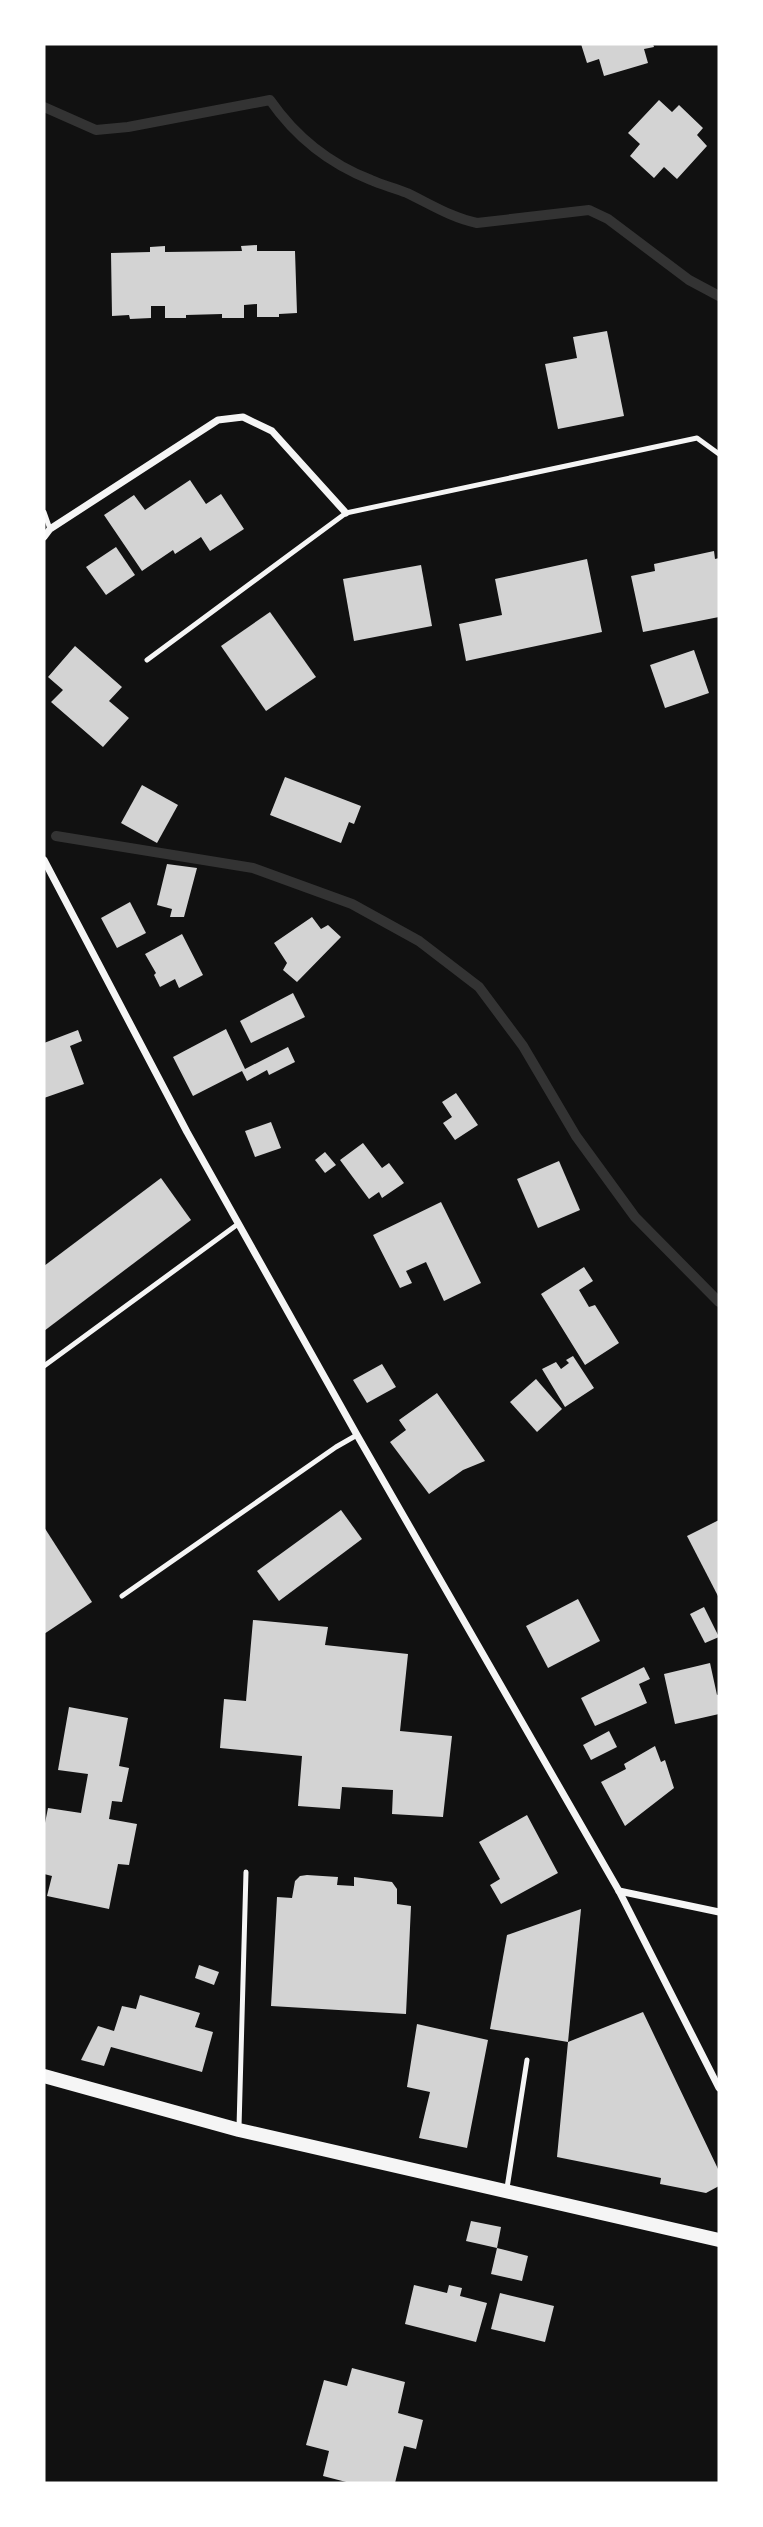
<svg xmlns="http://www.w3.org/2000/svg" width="763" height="2527" font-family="Arial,sans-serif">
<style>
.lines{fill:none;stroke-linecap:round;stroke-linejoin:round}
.stream{stroke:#333;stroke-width:10}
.building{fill:#d3d3d3}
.service{stroke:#f5f5f5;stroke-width:5}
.minor{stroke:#f5f5f5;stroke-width:7}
.secondary{stroke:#f5f5f5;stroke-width:14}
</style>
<rect width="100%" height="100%" fill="#111"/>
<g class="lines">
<g class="stream">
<path d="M44 107 96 130 128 127 270 100C295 136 330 164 371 180 382 185 395 188 407 193 430 204 452 218 477 223L589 210 608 219 689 280 719 296"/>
<polyline points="56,836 253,868 352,904 419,941 479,987 523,1046 576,1136 635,1217 719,1302"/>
</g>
</g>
<g class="building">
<polygon points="581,44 653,44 654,47 644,49 648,63 604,76 599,59 587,63"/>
<polygon points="659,100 672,112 679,105 703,128 697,135 707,146 677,179 664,167 654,178 630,156 640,144 628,133"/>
<polygon points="257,245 257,251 295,251 297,313 279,314 279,317 257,317 257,304 244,305 244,318 222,318 222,314 186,315 186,318 165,318 165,306 151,306 151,318 130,319 129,315 112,316 111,253 150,252 150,247 165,246 165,252 242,251 241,246"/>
<polygon points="607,331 624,416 558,429 545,364 577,358 573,337"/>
<polygon points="190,480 206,504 221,494 244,529 210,551 201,537 175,554 173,550 142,571 104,515 134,495 145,510"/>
<polygon points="116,547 135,575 106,595 86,567"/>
<polygon points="714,551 715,559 719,558 719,617 643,632 631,576 655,571 654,564"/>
<polygon points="587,559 602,632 466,661 459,624 502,615 495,579"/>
<polygon points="421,565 432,626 354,641 343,579"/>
<polygon points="270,612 316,677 266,711 221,646"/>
<polygon points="75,646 122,687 109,701 129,718 103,747 51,702 63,690 48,677"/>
<polygon points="694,650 709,693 665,708 650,665"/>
<polygon points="285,777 361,806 354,824 349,822 341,843 270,815"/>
<polygon points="142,785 178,805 157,843 121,823"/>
<polygon points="167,864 197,868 184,917 170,917 172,909 157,905"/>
<polygon points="130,902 146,933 117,948 101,918"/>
<polygon points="312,917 321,929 328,925 341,937 297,982 283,970 287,963 274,943"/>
<polygon points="182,934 203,975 179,988 175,979 160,987 154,975 156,973 145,954"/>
<polygon points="293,993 305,1017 251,1043 240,1021"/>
<polygon points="226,1029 245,1069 288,1047 295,1062 269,1075 267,1070 247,1081 242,1071 193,1096 173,1057"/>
<polygon points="78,1030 82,1041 70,1046 84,1084 44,1098 44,1043"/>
<polygon points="456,1093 478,1125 455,1140 443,1123 452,1117 442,1102"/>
<polygon points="271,1122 281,1148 255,1157 245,1131"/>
<polygon points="363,1143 382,1168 389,1163 404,1183 382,1198 379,1192 369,1199 340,1160"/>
<polygon points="325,1152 336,1165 325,1173 315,1160"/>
<polygon points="559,1161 580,1210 538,1228 517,1179"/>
<polygon points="161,1178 191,1220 44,1331 44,1266"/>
<polygon points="441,1202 481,1283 444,1301 426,1262 406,1271 412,1283 400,1288 373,1235"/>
<polygon points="584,1267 593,1281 579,1290 589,1307 595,1305 619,1343 585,1365 541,1294"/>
<polygon points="573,1356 594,1388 565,1407 542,1369 556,1362 561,1369 569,1363 566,1360"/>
<polygon points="382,1364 396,1387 367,1403 353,1380"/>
<polygon points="536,1379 562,1409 537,1432 510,1402"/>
<polygon points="437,1393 485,1461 463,1470 429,1494 390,1442 406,1430 399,1420"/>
<polygon points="341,1510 362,1539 279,1601 257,1571"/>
<polygon points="719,1520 719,1598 687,1536"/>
<polygon points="44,1527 92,1602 44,1634"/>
<polygon points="578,1599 600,1641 548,1668 526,1626"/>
<polygon points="704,1607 719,1637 705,1643 690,1614"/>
<polygon points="253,1620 328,1627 325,1645 408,1654 400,1731 452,1736 443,1817 392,1814 393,1790 342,1787 340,1809 298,1806 302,1756 220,1748 224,1699 246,1701"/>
<polygon points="710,1663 717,1695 719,1694 719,1714 675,1724 664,1674"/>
<polygon points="644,1667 650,1679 639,1684 647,1703 595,1726 581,1698"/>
<polygon points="69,1707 128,1718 119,1766 129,1768 122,1802 112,1801 109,1819 137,1824 129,1865 118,1864 109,1909 47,1896 52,1876 44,1874 44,1828 48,1808 81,1813 88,1774 58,1770"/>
<polygon points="609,1731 617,1747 591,1760 583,1745"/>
<polygon points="655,1746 661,1762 665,1760 674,1788 625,1826 601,1782 626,1769 624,1764"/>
<polygon points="527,1815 558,1873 501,1904 490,1885 500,1879 479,1842"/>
<polygon points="307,1875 338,1877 337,1885 354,1886 354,1877 392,1882 397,1889 397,1904 411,1906 406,2014 271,2006 277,1897 292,1898 295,1881 300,1876"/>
<polygon points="581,1909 568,2042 490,2029 507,1935"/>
<polygon points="199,1965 219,1972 214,1985 195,1978"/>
<polygon points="140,1995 200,2013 195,2027 213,2032 202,2072 111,2047 104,2066 81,2060 98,2026 114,2031 122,2006 136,2009"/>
<polygon points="643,2012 719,2171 719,2186 706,2193 660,2184 661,2178 557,2157 568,2042"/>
<polygon points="417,2024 488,2040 467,2148 419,2138 430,2092 407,2087"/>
<polygon points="471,2221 501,2227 497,2248 466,2241"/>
<polygon points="497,2248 528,2256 522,2281 491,2274"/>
<polygon points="414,2285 447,2293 449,2285 462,2288 460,2296 487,2303 476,2342 405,2324"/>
<polygon points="500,2293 554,2306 545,2342 491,2329"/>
<polygon points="352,2368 405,2382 398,2413 423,2420 416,2449 404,2446 395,2483 350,2483 323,2476 329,2451 306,2445 324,2380 347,2386"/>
</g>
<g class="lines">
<g class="service">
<polyline points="44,512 50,529"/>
<polyline points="147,660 346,513 697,438 719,454"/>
<polyline points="44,1366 238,1224"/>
<polyline points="122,1596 336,1447 357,1435"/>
<polyline points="239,2127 246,1872"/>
<polyline points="507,2188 527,2060"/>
</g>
<g class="minor">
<polyline points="44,537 50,529 218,420 243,417 272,431 346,513"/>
<polyline points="44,860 187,1132 357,1435 619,1891 719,2088"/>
<polyline points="619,1891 719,1912"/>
</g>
<polyline class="secondary" points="44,2076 239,2130 719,2240"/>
</g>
<rect width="763" height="2527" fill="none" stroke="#ffffff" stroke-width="91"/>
</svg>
